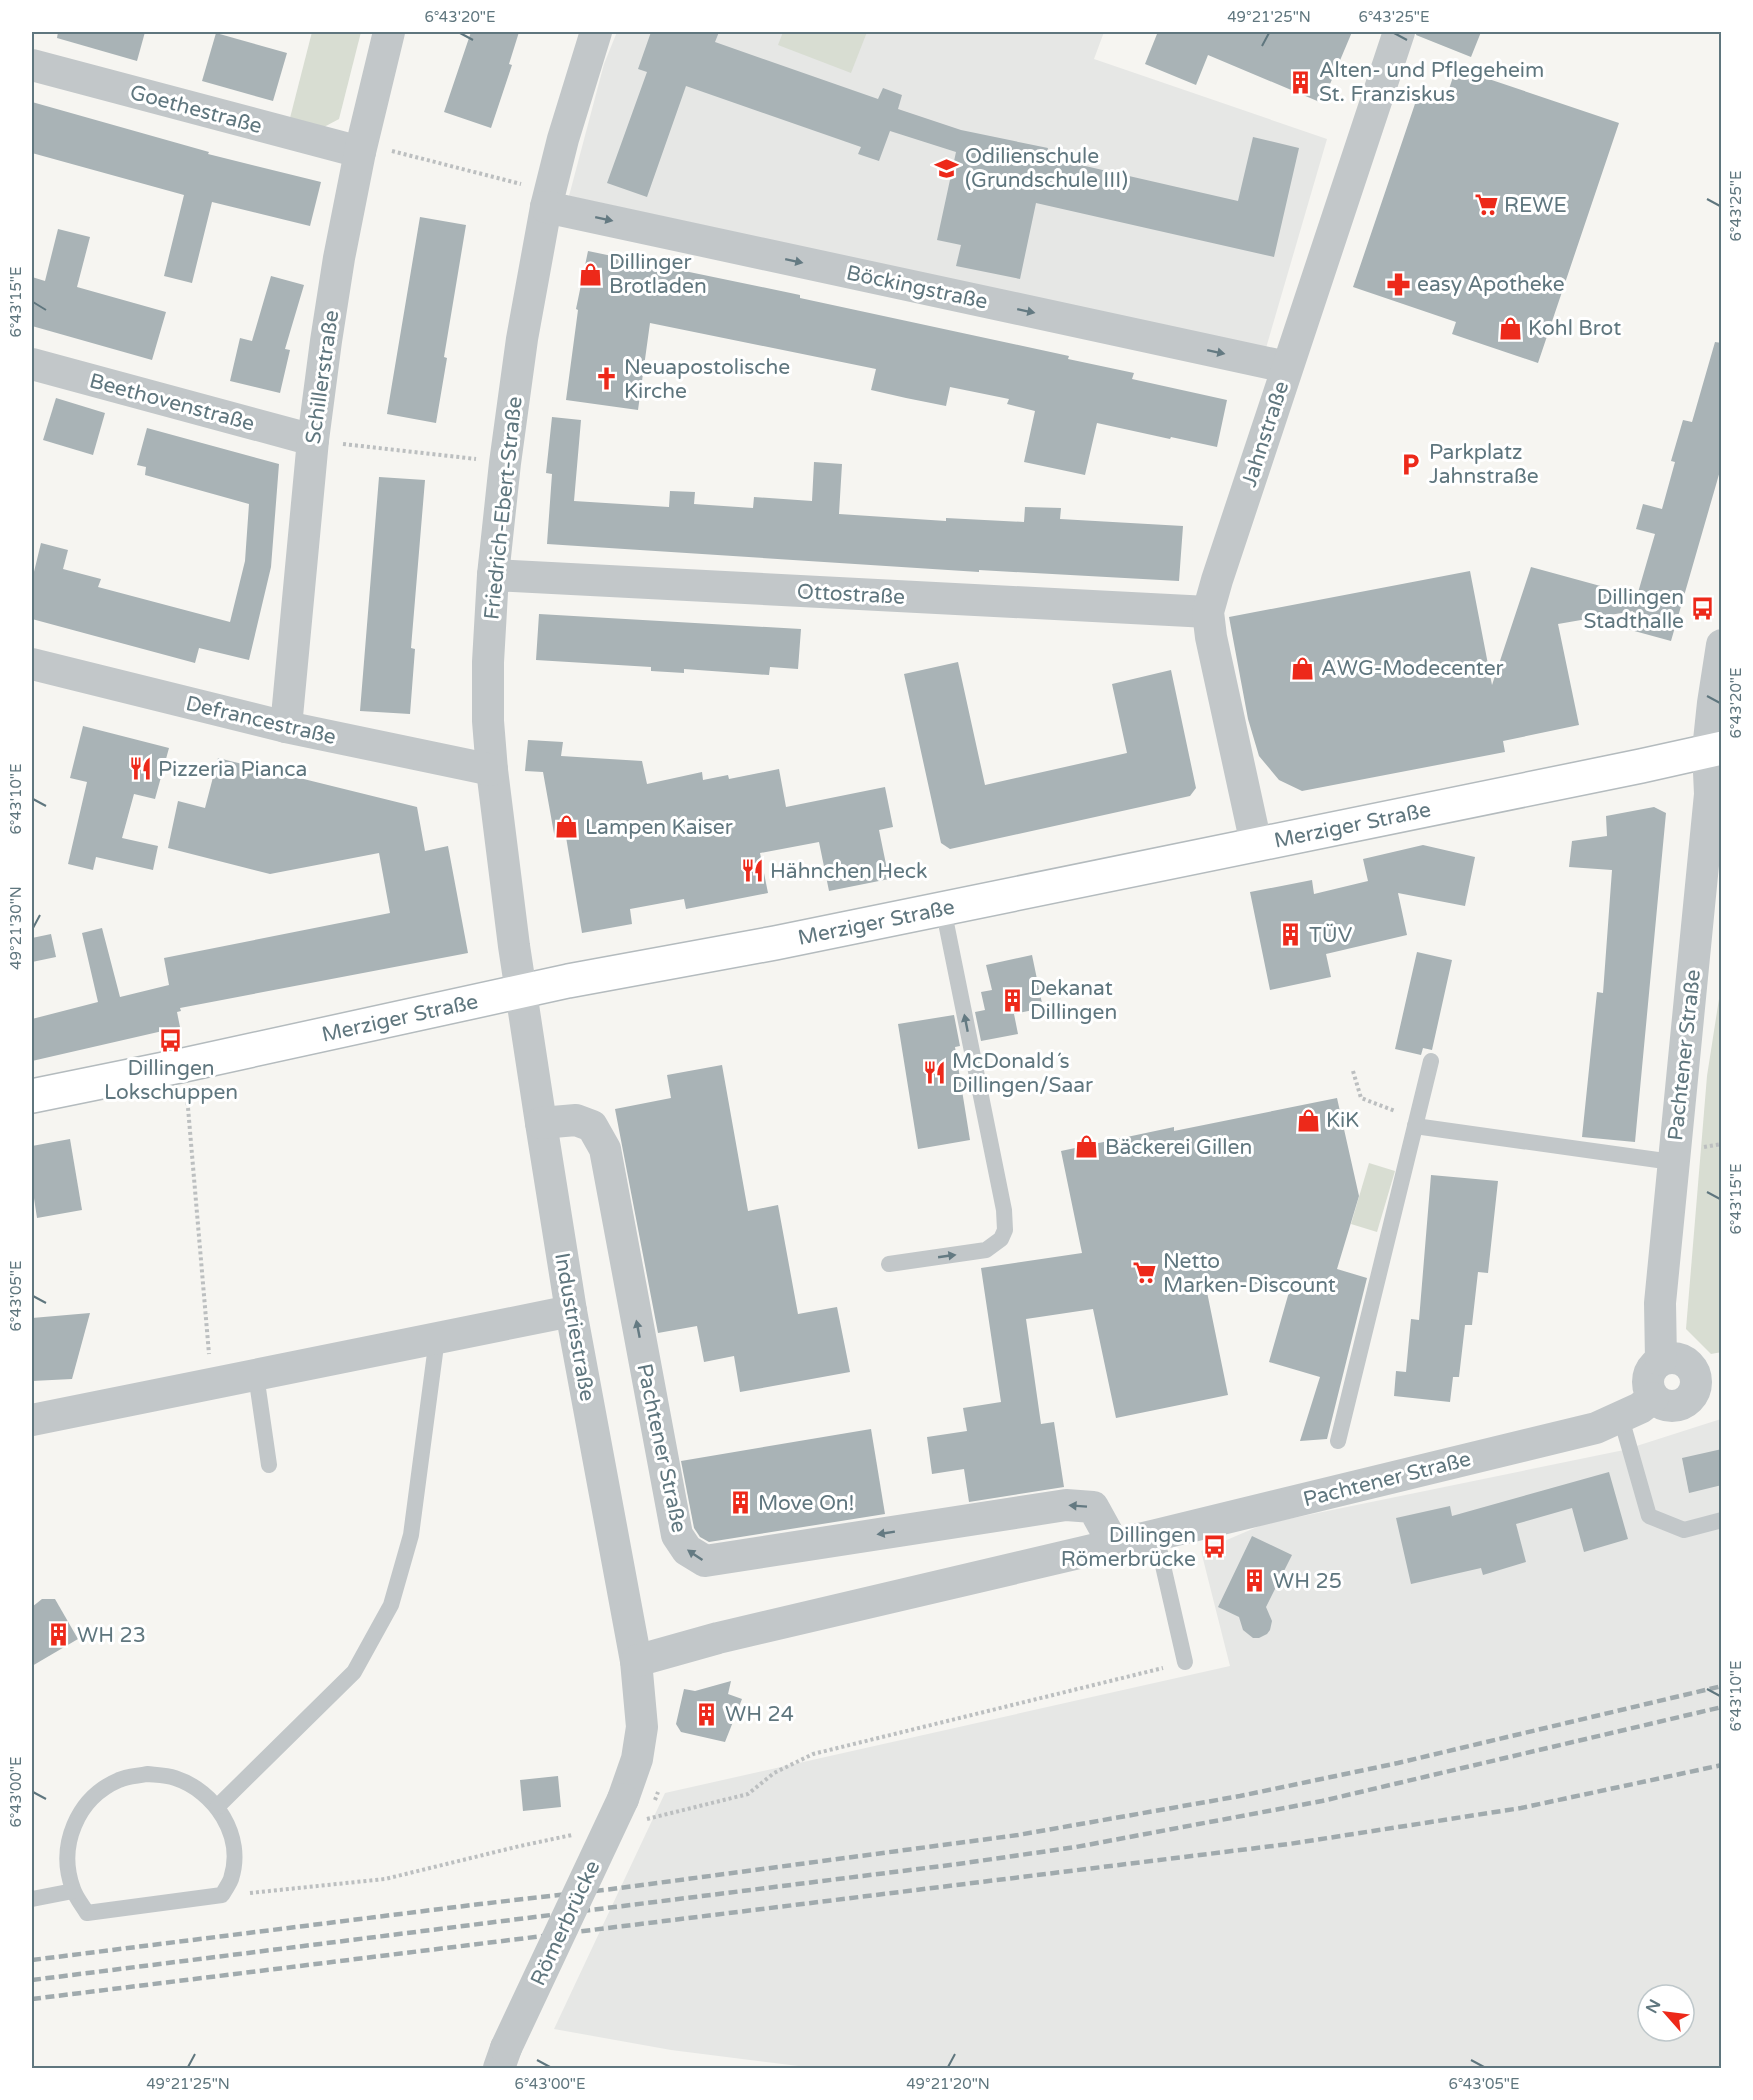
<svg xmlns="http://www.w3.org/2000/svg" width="1753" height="2100" font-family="'Varela Round',sans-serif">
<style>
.built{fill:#e6e7e5;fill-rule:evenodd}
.green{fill:#d8ddd2}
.building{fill:#a9b3b6}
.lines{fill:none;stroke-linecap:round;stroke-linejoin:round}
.secondary-casing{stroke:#b4bbbe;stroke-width:36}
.path{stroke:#bcbfc0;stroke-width:4;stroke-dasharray:3 3;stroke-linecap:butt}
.lane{stroke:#c2c7c9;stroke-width:16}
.street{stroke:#c2c7c9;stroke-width:32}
.secondary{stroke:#fff;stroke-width:33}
.rail{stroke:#a0aaad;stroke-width:4.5;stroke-dasharray:9 4.5;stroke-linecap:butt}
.path-bridge{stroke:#bcbfc0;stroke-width:4;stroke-dasharray:3 3;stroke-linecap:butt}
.street-bridge{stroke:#c2c7c9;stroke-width:32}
.oneway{fill:#647a82}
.ticks{fill:none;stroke:#5f767e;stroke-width:2}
.labels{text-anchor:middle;stroke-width:6;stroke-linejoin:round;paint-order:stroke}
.poi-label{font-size:21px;fill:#5f767e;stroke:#fff;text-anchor:start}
.street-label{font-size:21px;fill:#5f767e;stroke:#fff}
.neatline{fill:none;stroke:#5f767e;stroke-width:2}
.ticks-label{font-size:15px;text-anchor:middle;fill:#5f767e}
</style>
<rect width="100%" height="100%" fill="#f6f5f1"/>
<g class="built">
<polygon points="617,32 1104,32 1094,59 1327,139 1266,348 569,196 604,64"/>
<path d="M1721 1419V2068H815L671 2050 554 2029 665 1793 1230 1666 1201 1551 1264 1524 1624 1450ZM1648 1995H1684V2031H1648Z"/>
</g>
<g class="green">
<polygon points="312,32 361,32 339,119 324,127 290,118"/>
<polygon points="783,32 867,32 851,73 778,45"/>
<polygon points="1721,986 1722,1352 1711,1354 1686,1329 1707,1076"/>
<polygon points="1369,1163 1395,1171 1377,1232 1351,1224"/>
</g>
<g class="building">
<polygon points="58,32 145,32 137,61 57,38"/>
<polygon points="471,32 519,32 509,64 512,65 491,128 444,112"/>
<polygon points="651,32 719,32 715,42 878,99 883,88 902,95 898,109 961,130 1048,148 1046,157 1238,201 1253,137 1299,148 1274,257 1036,203 1020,279 956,266 961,245 937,240 956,152 890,131 879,161 858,154 861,147 686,86 647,197 607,183 647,72 638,69"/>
<polygon points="1152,32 1352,32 1322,103 1208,55 1196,85 1145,64 1157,34"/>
<polygon points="1417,32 1481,32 1471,57 1416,35"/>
<polygon points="216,33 287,53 273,101 202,81"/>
<polygon points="1456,68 1619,123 1538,363 1452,334 1456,322 1353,287 1419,92 1445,101"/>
<polygon points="32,102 209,152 208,154 321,182 310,226 212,202 192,283 164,276 184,195 32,153"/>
<polygon points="420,217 466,225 444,357 447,358 436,423 387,414"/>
<polygon points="58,229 90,237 77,287 166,312 152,360 32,326 32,277 45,281"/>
<polygon points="588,251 800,295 800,298 1069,356 1068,359 1134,373 1132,379 1227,400 1217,447 1171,437 1170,439 1097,423 1085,475 1057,469 1024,462 1035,411 1007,404 1009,399 950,387 946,406 906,398 871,390 876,369 650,323 638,410 566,400 578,310 576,309"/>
<polygon points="271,276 304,285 285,349 290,350 280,393 230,381 240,338 252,341"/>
<polygon points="1715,342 1722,343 1722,464 1671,641 1627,629 1633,611 1558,624 1579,725 1503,741 1505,752 1302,791 1279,780 1259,756 1248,719 1229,617 1470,571 1492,685 1531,567 1637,596 1655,534 1636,529 1643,504 1662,509 1675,462 1671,461 1683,420 1692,422"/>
<polygon points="56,398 105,413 93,455 43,440"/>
<polygon points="552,417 581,420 574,501 669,507 670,491 695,492 694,504 753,508 754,497 812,501 814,462 842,464 839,514 946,521 946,518 1024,522 1025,507 1061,508 1060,519 1183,526 1179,581 979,570 979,572 547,544 552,474 546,473"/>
<polygon points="147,428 279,464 271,567 249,660 199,648 195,663 32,619 32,580 41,543 68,550 63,569 101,579 98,587 230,622 245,561 249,504 145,475 146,467 137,465"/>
<polygon points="379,477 425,480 411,648 415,649 410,714 360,711"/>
<polygon points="539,614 801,629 798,669 770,667 769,675 684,669 684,673 651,671 651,667 536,660"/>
<polygon points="958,662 985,785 1127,753 1112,684 1171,670 1196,788 1190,796 950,849 941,843 904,674"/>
<polygon points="83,726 169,748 155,799 134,794 122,838 158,846 153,870 96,857 93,870 68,864 87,782 70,778"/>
<polygon points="528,740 563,742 561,756 642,761 647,784 702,772 703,780 728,775 729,779 779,769 786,807 885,787 893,827 879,830 889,879 829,891 819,842 760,853 768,893 686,909 684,899 630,909 632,924 582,933 566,837 555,839 543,772 525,771"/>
<polygon points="218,758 417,807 425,851 448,846 468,953 180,1008 181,1011 177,1012 180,1027 32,1061 32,1019 98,1002 82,933 102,928 120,997 169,985 164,958 390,913 379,853 270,874 168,848 178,801 205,808"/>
<polygon points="1654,807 1666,813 1635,1142 1582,1137 1597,992 1603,993 1612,870 1569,867 1572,841 1607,836 1606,816"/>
<polygon points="1423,845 1475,857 1465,906 1398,893 1407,935 1326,954 1331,977 1270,990 1250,892 1312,880 1314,894 1368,881 1363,859"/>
<polygon points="51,934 56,957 32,962 32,938"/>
<polygon points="1417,952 1452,960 1432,1050 1423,1048 1421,1055 1395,1049"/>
<polygon points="1032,955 1043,1008 1014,1014 1018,1034 981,1041 975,1012 985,1010 981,992 992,990 986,965"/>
<polygon points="954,1015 960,1046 955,1047 970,1140 918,1149 898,1024"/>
<polygon points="722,1065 748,1211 778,1205 798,1314 837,1307 850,1372 740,1392 734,1356 704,1362 697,1326 658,1333 615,1109 671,1098 667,1075"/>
<polygon points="1337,1098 1359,1196 1337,1269 1367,1278 1327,1439 1300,1441 1320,1377 1269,1362 1293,1278 1207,1292 1228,1395 1116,1418 1093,1309 1026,1319 1041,1424 1054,1422 1064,1487 969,1502 964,1469 932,1474 927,1437 967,1431 963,1408 1001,1402 981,1268 1082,1253 1061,1151 1174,1127 1174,1131"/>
<polygon points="70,1139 82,1210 37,1218 32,1185 32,1146"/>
<polygon points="1431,1175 1498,1181 1488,1273 1478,1272 1472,1325 1465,1325 1459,1377 1453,1377 1450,1402 1394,1396 1396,1371 1406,1372 1411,1319 1419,1320"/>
<polygon points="90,1313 72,1379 32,1381 32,1318"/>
<polygon points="871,1429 885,1514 709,1542 700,1537 694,1528 681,1461"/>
<polygon points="1722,1449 1722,1485 1689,1493 1682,1458"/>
<polygon points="1609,1472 1628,1539 1584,1552 1572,1508 1516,1524 1526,1562 1483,1575 1481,1568 1411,1584 1396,1518 1450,1506 1452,1516"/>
<polygon points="1252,1536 1292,1555 1266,1607 1272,1621 1270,1630 1267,1634 1259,1638 1253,1638 1243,1630 1239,1617 1218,1607"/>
<polygon points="42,1599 55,1599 78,1639 32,1666 32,1607"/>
<polygon points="731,1681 728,1694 742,1699 725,1742 681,1732 676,1724 684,1689 695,1691"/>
<polygon points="558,1776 561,1807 523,1811 520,1780"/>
</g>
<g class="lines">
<defs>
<g id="secondary">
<path id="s1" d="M32 1096 184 1065 568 981 775 943 1641 766 1722 748"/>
</g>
</defs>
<use href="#secondary" class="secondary-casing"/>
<g class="path">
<polyline points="392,151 521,184"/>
<polyline points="343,444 476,459"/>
<polyline points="1353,1071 1361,1098 1395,1111"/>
<polyline points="187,1096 209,1354"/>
<polyline points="1704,1147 1722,1144"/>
<polyline points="647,1819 748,1794 774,1773 813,1754 1163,1668"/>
<polyline points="250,1893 385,1879 520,1846 572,1835"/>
</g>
<g class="lane">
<polyline points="1415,1126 1672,1162"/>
<polyline points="889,1264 986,1250 1001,1239 1005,1230 1004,1210 943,908"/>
<polyline points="256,1375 269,1465"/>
<polyline points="1621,1418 1649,1516 1684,1530 1722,1520"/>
<polyline points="1338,1441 1431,1061"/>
<polyline points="1156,1535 1185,1662"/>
<path d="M147 1774C156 1775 166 1775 175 1778 215 1791 245 1836 231 1879 229 1884 225 1890 222 1895L87 1913C83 1906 76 1898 73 1889 57 1846 77 1798 119 1780 127 1776 138 1776 147 1774Z"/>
<polyline points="217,1807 354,1672 391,1605 411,1535 437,1338"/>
<polyline points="32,1899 73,1891"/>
</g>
<g class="street">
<polyline points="596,32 563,139 546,207 522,339 505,463 493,575 488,662 488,721 492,770 514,946 541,1123 571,1311 636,1661 642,1727 637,1759 623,1799"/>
<polyline points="32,65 360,152"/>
<polyline points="546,207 1287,367"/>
<polyline points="32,364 313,440"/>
<polyline points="493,575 1208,612"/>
<polyline points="32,664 286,727 492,770"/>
<polyline points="286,727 313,440 326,341 339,258 360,152 389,32"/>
<polyline points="1256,844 1211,637 1208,612 1217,580 1399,32"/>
<polyline points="541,1123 576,1120 592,1126 605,1149 677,1535 687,1550 705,1561 1066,1505 1093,1507 1114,1545"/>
<circle cx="1672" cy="1382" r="24"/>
<polyline points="1661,1360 1660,1303 1710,794 1708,750 1713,703 1722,645"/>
<polyline points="32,1420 571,1311"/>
<polyline points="636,1661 718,1638 1156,1535 1596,1428 1640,1408 1653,1398"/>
<polyline points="499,2068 506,2048"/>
</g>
<use href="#secondary" class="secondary"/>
<g class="rail">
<polyline points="32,1960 480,1904 612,1889 1018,1835 1240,1796 1398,1763 1722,1686"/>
<polyline points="32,1980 958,1864 1076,1847 1322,1801 1722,1707"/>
<polyline points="32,1999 1289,1844 1521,1808 1722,1765"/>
</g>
<polyline class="path-bridge" points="655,1800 658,1792"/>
<polyline class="street-bridge" points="506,2048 623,1799"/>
</g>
<defs><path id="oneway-solid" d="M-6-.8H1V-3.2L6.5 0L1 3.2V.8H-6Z" transform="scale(1.5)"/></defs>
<g class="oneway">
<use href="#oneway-solid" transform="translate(604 219) rotate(12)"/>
<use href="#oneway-solid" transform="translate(794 261) rotate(12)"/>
<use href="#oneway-solid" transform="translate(1026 311) rotate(12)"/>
<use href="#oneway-solid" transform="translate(1216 352) rotate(12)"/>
<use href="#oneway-solid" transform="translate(966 1023) rotate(-101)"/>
<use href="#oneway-solid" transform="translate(947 1256) rotate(-8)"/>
<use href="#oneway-solid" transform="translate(638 1329) rotate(-101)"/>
<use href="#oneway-solid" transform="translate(1078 1506) rotate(-176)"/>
<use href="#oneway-solid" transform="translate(886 1533) rotate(171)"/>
<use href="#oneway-solid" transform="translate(695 1555) rotate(-146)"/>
</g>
<path class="ticks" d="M460 33 473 40M1394 33 1407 40M1262 46 1269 33M1707 199 1720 206M33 302 46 310M1707 696 1720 703M33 799 46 806M33 928 40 915M1707 1192 1720 1199M33 1296 46 1303M1707 1689 1720 1696M33 1792 46 1799M537 2060 550 2067M1471 2060 1484 2067M188 2067 195 2054M948 2067 955 2054"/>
<defs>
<symbol id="building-bare" viewBox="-9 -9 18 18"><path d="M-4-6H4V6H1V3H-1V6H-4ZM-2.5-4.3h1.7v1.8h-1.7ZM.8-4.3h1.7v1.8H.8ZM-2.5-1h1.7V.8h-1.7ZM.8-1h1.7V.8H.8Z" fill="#ed291a" stroke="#fff" stroke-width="2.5" paint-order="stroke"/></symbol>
<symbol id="school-bare" viewBox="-9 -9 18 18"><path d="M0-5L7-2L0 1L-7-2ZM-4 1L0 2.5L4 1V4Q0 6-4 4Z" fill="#ed291a" stroke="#fff" stroke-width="2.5" paint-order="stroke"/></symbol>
<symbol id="supermarket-bare" viewBox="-9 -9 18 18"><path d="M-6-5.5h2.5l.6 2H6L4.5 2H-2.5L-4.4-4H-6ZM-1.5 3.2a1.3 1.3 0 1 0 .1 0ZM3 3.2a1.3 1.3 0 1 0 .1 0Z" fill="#ed291a" stroke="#fff" stroke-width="2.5" paint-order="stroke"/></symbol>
<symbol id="shop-bare" viewBox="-9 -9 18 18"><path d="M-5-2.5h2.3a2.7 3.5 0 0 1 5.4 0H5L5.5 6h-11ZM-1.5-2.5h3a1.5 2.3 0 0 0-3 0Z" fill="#ed291a" stroke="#fff" stroke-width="2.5" paint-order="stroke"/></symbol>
<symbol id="pharmacy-bare" viewBox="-9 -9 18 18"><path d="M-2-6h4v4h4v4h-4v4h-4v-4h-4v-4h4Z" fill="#ed291a" stroke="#fff" stroke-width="2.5" paint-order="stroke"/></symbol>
<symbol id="church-bare" viewBox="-9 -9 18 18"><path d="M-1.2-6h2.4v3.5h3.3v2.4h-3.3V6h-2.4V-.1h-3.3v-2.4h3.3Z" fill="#ed291a" stroke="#fff" stroke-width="2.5" paint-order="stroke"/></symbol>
<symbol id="parking-bare" viewBox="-9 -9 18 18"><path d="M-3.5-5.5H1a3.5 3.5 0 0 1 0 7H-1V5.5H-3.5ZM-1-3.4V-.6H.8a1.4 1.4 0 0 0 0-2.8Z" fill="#ed291a" stroke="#fff" stroke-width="2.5" paint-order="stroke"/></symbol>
<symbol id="bus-bare" viewBox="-9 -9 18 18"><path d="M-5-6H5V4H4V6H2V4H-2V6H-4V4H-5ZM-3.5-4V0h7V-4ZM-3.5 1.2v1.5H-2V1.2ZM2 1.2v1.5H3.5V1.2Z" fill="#ed291a" stroke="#fff" stroke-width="2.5" paint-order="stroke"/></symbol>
<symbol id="restaurant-bare" viewBox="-9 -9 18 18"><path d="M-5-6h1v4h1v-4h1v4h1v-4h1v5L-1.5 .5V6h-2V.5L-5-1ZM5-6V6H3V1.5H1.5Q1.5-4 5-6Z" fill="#ed291a" stroke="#fff" stroke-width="2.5" paint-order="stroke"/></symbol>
</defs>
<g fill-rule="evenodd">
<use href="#building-bare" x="1284" y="66" width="33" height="33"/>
<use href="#school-bare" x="930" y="152" width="33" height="33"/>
<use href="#supermarket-bare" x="1470" y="188" width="33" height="33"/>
<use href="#shop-bare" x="574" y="258" width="33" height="33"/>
<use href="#pharmacy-bare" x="1382" y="268" width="33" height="33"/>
<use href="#shop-bare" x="1494" y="312" width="33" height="33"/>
<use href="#church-bare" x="590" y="362" width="33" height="33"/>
<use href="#parking-bare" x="1394" y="448" width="33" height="33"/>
<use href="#bus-bare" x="1686" y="592" width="33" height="33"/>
<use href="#shop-bare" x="1286" y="652" width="33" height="33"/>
<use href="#restaurant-bare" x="124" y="752" width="33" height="33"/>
<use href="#shop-bare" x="550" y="810" width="33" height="33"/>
<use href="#restaurant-bare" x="736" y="854" width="33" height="33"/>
<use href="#building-bare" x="1274" y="918" width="33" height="33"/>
<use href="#building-bare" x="996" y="984" width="33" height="33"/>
<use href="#bus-bare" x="154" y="1024" width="33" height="33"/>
<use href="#restaurant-bare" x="918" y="1056" width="33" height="33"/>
<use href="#shop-bare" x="1292" y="1104" width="33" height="33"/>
<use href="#shop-bare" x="1070" y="1130" width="33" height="33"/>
<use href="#supermarket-bare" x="1128" y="1256" width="33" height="33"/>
<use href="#building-bare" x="724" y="1486" width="33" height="33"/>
<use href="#bus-bare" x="1198" y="1530" width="33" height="33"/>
<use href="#building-bare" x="1238" y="1564" width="33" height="33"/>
<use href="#building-bare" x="42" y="1618" width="33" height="33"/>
<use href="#building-bare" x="690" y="1698" width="33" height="33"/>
</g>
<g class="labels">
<g class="poi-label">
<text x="1319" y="77">Alten- und Pflegeheim<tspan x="1319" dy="24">St. Franziskus</tspan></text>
<text x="965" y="163">Odilienschule<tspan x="965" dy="24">(Grundschule III)</tspan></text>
<text x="1504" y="212">REWE</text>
<text x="609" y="269">Dillinger<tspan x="609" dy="24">Brotladen</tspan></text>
<text x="1417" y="291">easy Apotheke</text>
<text x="1528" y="335">Kohl Brot</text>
<text x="624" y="374">Neuapostolische<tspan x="624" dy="24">Kirche</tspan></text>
<text x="1429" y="459">Parkplatz<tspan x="1429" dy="24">Jahnstraße</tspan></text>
<text x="1684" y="604" text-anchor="end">Dillingen<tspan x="1684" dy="24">Stadthalle</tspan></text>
<text x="1321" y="675">AWG-Modecenter</text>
<text x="158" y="776">Pizzeria Pianca</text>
<text x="585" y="834">Lampen Kaiser</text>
<text x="770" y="878">Hähnchen Heck</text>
<text x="1309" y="942">TÜV</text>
<text x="1030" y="995">Dekanat<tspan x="1030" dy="24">Dillingen</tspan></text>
<text x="952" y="1068">McDonald´s<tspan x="952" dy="24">Dillingen/Saar</tspan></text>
<text x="171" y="1075" text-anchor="middle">Dillingen<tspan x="171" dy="24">Lokschuppen</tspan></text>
<text x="1326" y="1127">KiK</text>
<text x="1105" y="1154">Bäckerei Gillen</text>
<text x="1163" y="1268">Netto<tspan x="1163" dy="24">Marken-Discount</tspan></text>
<text x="758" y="1510">Move On!</text>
<text x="1196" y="1542" text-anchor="end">Dillingen<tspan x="1196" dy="24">Römerbrücke</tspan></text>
<text x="1273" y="1588">WH 25</text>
<text x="77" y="1642">WH 23</text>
<text x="725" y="1721">WH 24</text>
</g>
<g class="street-label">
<text transform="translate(196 109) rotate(15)" y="7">Goethestraße</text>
<text transform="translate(917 287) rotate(12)" y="7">Böckingstraße</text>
<text transform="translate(322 377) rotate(-82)" y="7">Schillerstraße</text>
<text transform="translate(172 402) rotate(15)" y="7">Beethovenstraße</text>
<text transform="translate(1265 434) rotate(-72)" y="7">Jahnstraße</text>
<text transform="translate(503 508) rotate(-84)" y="7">Friedrich-Ebert-Straße</text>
<text transform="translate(851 594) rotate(3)" y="7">Ottostraße</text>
<text transform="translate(261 720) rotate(13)" y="7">Defrancestraße</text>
<text dy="7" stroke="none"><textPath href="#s1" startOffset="1348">Merziger Straße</textPath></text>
<text dy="7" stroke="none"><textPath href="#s1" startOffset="862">Merziger Straße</textPath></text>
<text dy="7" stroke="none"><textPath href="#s1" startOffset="376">Merziger Straße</textPath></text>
<text transform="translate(1684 1055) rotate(-84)" y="7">Pachtener Straße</text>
<text transform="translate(575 1327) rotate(80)" y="7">Industriestraße</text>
<text transform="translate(662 1448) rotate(78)" y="7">Pachtener Straße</text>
<text transform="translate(1387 1479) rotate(-14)" y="7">Pachtener Straße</text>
<text transform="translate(565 1923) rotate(-65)" y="7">Römerbrücke</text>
</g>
</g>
<rect width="1753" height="2100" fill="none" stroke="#ffffff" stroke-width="66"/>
<g transform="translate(1666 2013) rotate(298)"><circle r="28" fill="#ffffff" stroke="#bfc8cb" stroke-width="1.5"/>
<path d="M0-4.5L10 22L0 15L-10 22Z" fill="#ed291a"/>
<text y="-9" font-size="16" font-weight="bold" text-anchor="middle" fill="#5f767e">N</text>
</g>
<rect x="33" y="33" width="1687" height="2034" class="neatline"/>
<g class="ticks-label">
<text x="460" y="22">6°43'20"E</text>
<text x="1269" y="22">49°21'25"N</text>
<text x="1394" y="22">6°43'25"E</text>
<text transform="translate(1736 206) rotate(-90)" y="5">6°43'25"E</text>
<text transform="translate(16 302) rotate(-90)" y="5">6°43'15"E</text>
<text transform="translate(1736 703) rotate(-90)" y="5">6°43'20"E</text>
<text transform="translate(16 799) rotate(-90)" y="5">6°43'10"E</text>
<text transform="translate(16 928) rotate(-90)" y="5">49°21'30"N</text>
<text transform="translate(1736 1199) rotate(-90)" y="5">6°43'15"E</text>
<text transform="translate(16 1296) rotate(-90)" y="5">6°43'05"E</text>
<text transform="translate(1736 1696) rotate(-90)" y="5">6°43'10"E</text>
<text transform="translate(16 1792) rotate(-90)" y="5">6°43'00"E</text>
<text x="188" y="2089">49°21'25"N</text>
<text x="550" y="2089">6°43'00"E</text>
<text x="948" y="2089">49°21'20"N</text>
<text x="1484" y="2089">6°43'05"E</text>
</g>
</svg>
